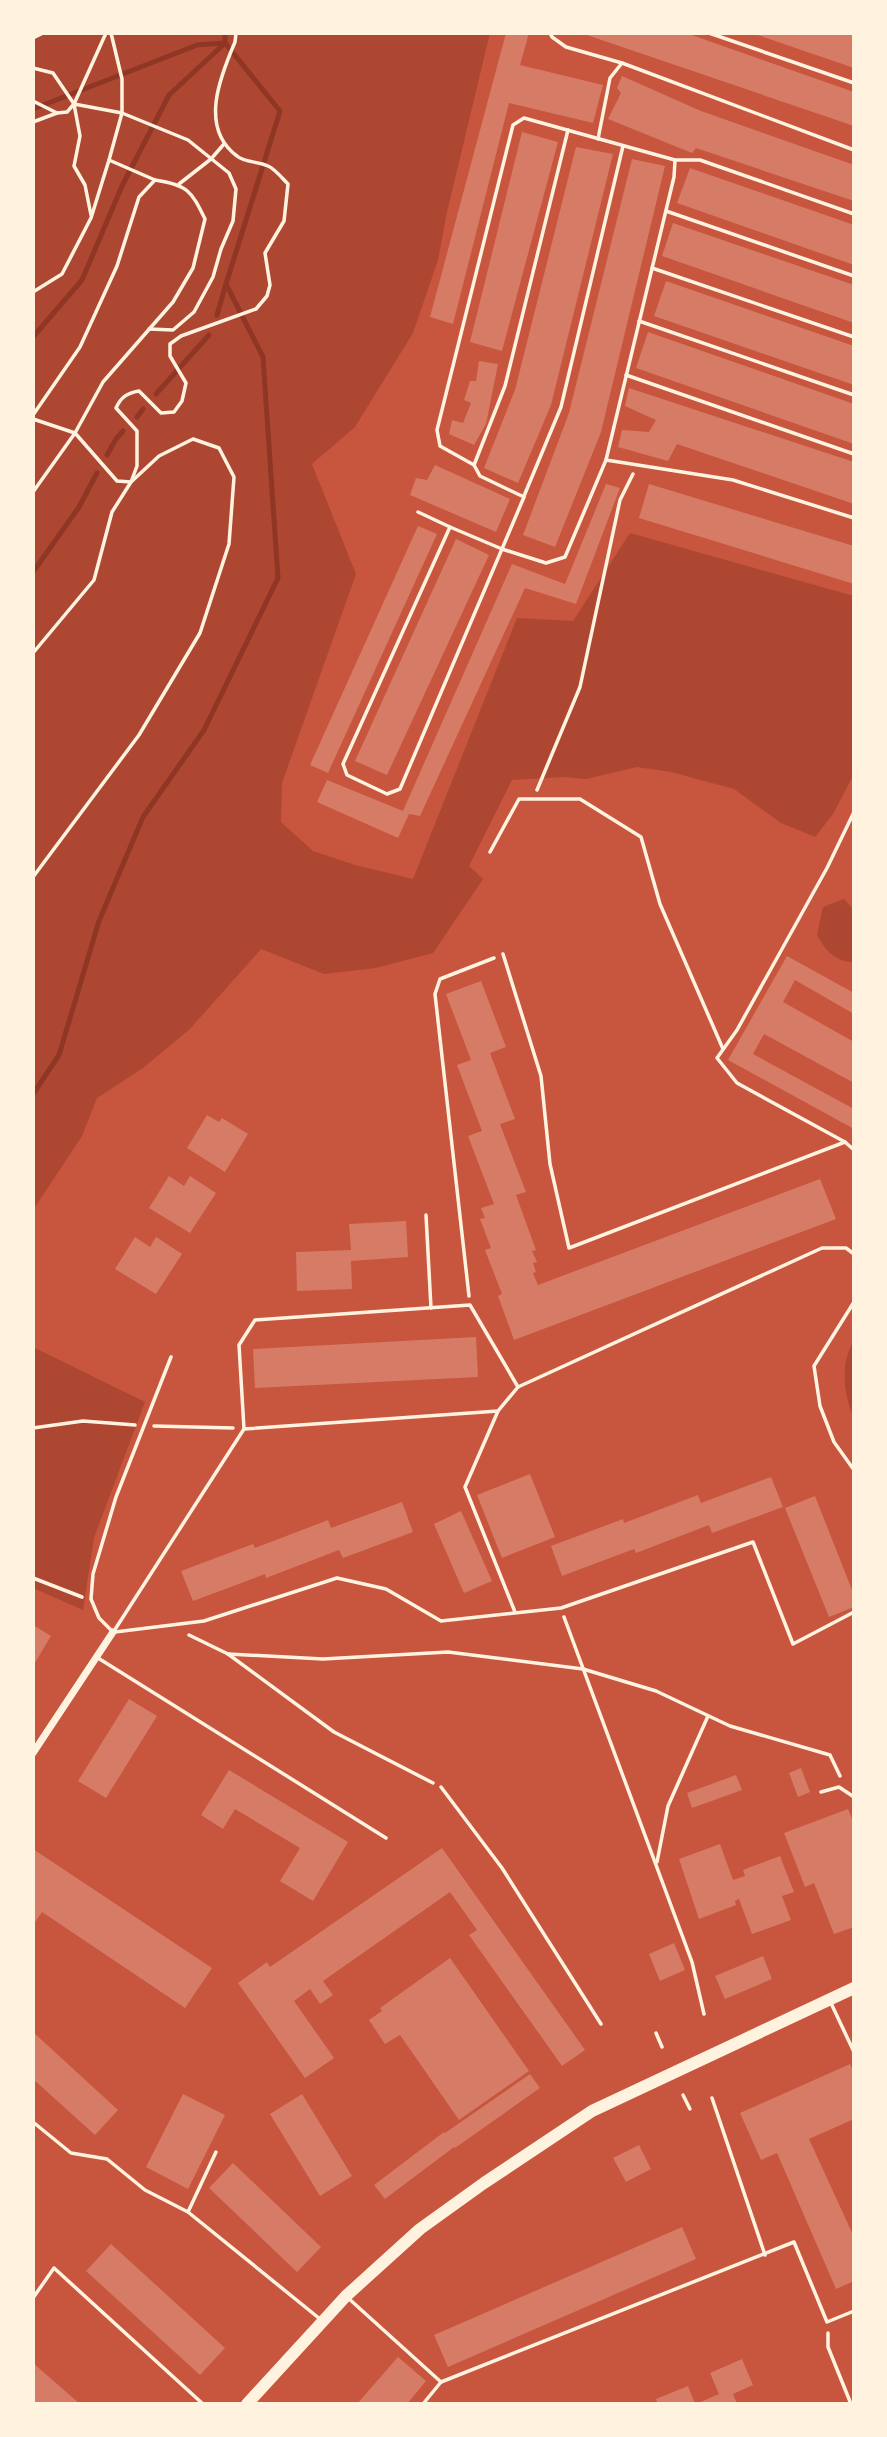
<svg xmlns="http://www.w3.org/2000/svg" width="887" height="2437" font-family="'PT Sans',sans-serif">
<style>
.green{fill:#ae4732}
.lines{fill:none;stroke-linecap:round;stroke-linejoin:round}
.stream{stroke:#8f3625;stroke-width:5}
.building{fill:#d67c66}
.path{stroke:#fff3e0;stroke-width:3.5}
.service{stroke:#fff3e0;stroke-width:3.5}
.minor{stroke:#fff3e0;stroke-width:7}
.primary{stroke:#fff3e0;stroke-width:12}
</style>
<rect width="100%" height="100%" fill="#c8553d"/>
<g class="green">
<polygon points="33,33 490,33 447,212 438,260 413,333 355,427 312,464 356,574 282,783 281,822 313,851 355,865 413,879 517,618 573,621 630,533 854,596 854,774 833,814 815,837 781,823 734,789 671,772 637,767 586,779 563,777 512,780 469,866 483,879 433,953 376,968 324,974 261,949 190,1029 143,1068 97,1098 82,1136 33,1210"/>
<path d="M844 899 854 910V962C835 962 825 950 817 935L823 907Z"/>
<path d="M854 1341V1417C843 1396 840 1361 854 1341Z"/>
<polygon points="33,1347 145,1402 94,1538 83,1610 33,1588"/>
</g>
<g class="lines">
<g class="stream">
<polyline points="33,109 197,45 224,43"/>
<polyline points="217,315 226,284"/>
<polyline points="33,337 82,280 122,186 169,95 225,43"/>
<polyline points="156,394 209,335"/>
<polyline points="137,417 143,409"/>
<polyline points="107,455 116,439 123,431"/>
<polyline points="33,572 79,507 97,473"/>
<polyline points="33,1094 59,1055 99,921 143,817 204,730 278,578 263,357 226,284 280,111 225,43 225,33"/>
</g>
</g>
<g class="building">
<polygon points="506,33 529,33 520,65 603,85 593,123 509,103 453,324 430,317"/>
<polygon points="581,33 686,33 854,92 854,126"/>
<polygon points="755,33 854,33 854,68 755,34"/>
<polygon points="622,76 701,111 854,165 854,201 696,148 692,153 608,119 621,93 617,88"/>
<polygon points="522,132 558,142 502,351 470,342"/>
<polygon points="576,147 613,154 551,405 518,483 484,468 515,390"/>
<polygon points="632,159 665,166 601,432 555,547 523,535 569,413"/>
<polygon points="690,168 854,225 854,265 677,203"/>
<polygon points="673,223 854,285 854,323 662,256"/>
<polygon points="666,281 854,346 854,385 654,316"/>
<polygon points="648,332 854,404 854,444 636,368"/>
<polygon points="479,361 498,364 486,424 474,445 449,434 452,420 463,423 471,403 464,400 470,381 476,381"/>
<polygon points="629,388 854,462 854,504 677,444 668,461 618,447 622,430 649,432 656,420 625,406"/>
<polygon points="435,465 510,499 496,532 410,495 416,478 427,480"/>
<polygon points="606,484 620,488 576,604 525,588 420,816 409,814 398,838 317,802 327,780 403,811 512,564 565,584"/>
<polygon points="649,484 854,546 854,584 639,518"/>
<polygon points="418,526 437,534 328,773 310,765"/>
<polygon points="456,539 489,555 387,775 355,761"/>
<polygon points="787,956 854,993 854,1014 795,980 783,1002 854,1042 854,1083 764,1034 753,1054 854,1109 854,1129 728,1060"/>
<polygon points="481,981 506,1047 490,1053 515,1119 500,1124 526,1192 516,1195 536,1250 532,1251 537,1262 533,1263 536,1272 533,1273 538,1285 820,1179 836,1219 514,1340 498,1296 502,1294 485,1250 491,1248 480,1219 485,1218 481,1208 494,1204 468,1136 482,1131 457,1065 471,1060 446,994"/>
<polygon points="207,1115 219,1122 222,1118 248,1134 225,1172 187,1148"/>
<polygon points="169,1176 184,1186 190,1176 216,1193 190,1233 149,1208"/>
<polygon points="406,1221 408,1257 351,1261 352,1289 297,1291 296,1252 351,1250 349,1224"/>
<polygon points="135,1237 150,1247 156,1237 182,1254 156,1294 115,1269"/>
<polygon points="476,1337 478,1377 255,1388 253,1349"/>
<polygon points="530,1474 555,1537 502,1558 477,1495"/>
<polygon points="771,1477 783,1507 712,1533 709,1525 636,1553 634,1549 562,1576 551,1546 623,1519 624,1523 698,1495 701,1503"/>
<polygon points="815,1496 854,1595 854,1607 829,1617 785,1508"/>
<polygon points="402,1502 413,1532 343,1558 339,1550 266,1578 265,1574 193,1601 181,1571 253,1544 255,1548 328,1520 331,1528"/>
<polygon points="461,1511 492,1581 464,1593 434,1524"/>
<polygon points="33,1625 51,1636 33,1666"/>
<polygon points="129,1699 157,1716 106,1798 78,1781"/>
<polygon points="801,1768 810,1792 798,1797 789,1773"/>
<polygon points="229,1770 348,1842 313,1901 280,1881 300,1848 235,1809 223,1829 201,1815"/>
<polygon points="736,1775 742,1790 692,1808 687,1793"/>
<polygon points="848,1809 854,1824 854,1927 834,1934 814,1883 805,1887 784,1833"/>
<polygon points="720,1844 733,1880 745,1876 743,1870 780,1856 794,1892 782,1896 791,1920 752,1934 739,1899 735,1901 736,1905 699,1919 679,1859"/>
<polygon points="442,1848 585,2050 562,2066 469,1935 477,1930 450,1892 323,1981 333,1995 320,2004 310,1989 294,2001 334,2058 305,2078 238,1983 267,1962 270,1967"/>
<polygon points="33,1849 212,1968 185,2008 42,1912 33,1925"/>
<polygon points="674,1943 685,1970 660,1981 649,1954"/>
<polygon points="763,1956 772,1979 725,1999 715,1976"/>
<polygon points="450,1958 529,2071 459,2120 400,2035 385,2044 369,2020 382,2011 380,2008"/>
<polygon points="33,2032 118,2110 95,2135 33,2079"/>
<polygon points="850,2064 854,2073 854,2119 809,2139 854,2237 854,2281 836,2289 777,2153 761,2160 740,2113"/>
<polygon points="530,2074 540,2088 455,2148 454,2147 385,2199 374,2185 444,2132 445,2133"/>
<polygon points="183,2094 225,2115 188,2189 146,2167"/>
<polygon points="302,2094 352,2176 320,2196 270,2114"/>
<polygon points="639,2145 651,2169 626,2182 613,2158"/>
<polygon points="233,2163 321,2247 297,2272 209,2188"/>
<polygon points="682,2227 696,2259 448,2367 434,2335"/>
<polygon points="111,2244 225,2348 200,2375 86,2271"/>
<polygon points="398,2357 426,2381 407,2404 357,2404"/>
<polygon points="742,2359 753,2385 733,2394 737,2404 696,2404 719,2394 710,2373"/>
<polygon points="33,2363 80,2404 33,2404"/>
<polygon points="688,2386 695,2404 658,2404 656,2399"/>
</g>
<g class="lines">
<g class="path">
<polyline points="33,38 43,33"/>
<polyline points="33,68 53,73 74,104 80,136 74,166 85,185 91,215"/>
<polyline points="33,101 57,113 67,112 74,104 106,33"/>
<polyline points="74,104 122,113 188,140 229,173 236,189 233,221 221,249 213,277 194,312 173,330 149,329"/>
<polyline points="33,122 57,113"/>
<polyline points="109,160 155,180"/>
<polyline points="179,184 211,159 224,144"/>
<polyline points="33,292 62,274 91,218 109,160 122,113 122,79 111,33"/>
<path d="M33 415 80 347 117 266 139 197 155 180C187 185 191 190 205 219L193 268 173 302 103 382 75 433 33 492"/>
<path d="M33 419 75 433 117 481 131 482 137 466V431L116 408C121 397 127 393 139 391L161 413 174 412 182 401 186 383 170 356V344L181 336 256 309 267 296 270 285 265 253 284 221 288 184C282 178 275 169 268 166 258 161 245 163 237 156 199 128 220 77 235 42L236 33"/>
<polyline points="33,653 94,580 112,512 131,482 159,456 193,439 219,448 234,477 229,544 200,633 139,735 33,877"/>
<polyline points="537,790 580,687 620,500 633,474"/>
<polyline points="469,1296 435,994 440,979 494,958"/>
<polyline points="154,1426 233,1428"/>
<polyline points="33,1428 83,1421 135,1425"/>
<polyline points="33,1578 82,1597"/>
<polyline points="564,1617 692,1962 704,2014"/>
<polyline points="189,1635 228,1654 334,1732 433,1783"/>
<polyline points="228,1654 323,1659 448,1652 583,1669 656,1691 730,1726 830,1755 840,1776"/>
<polyline points="657,1862 668,1806 708,1716"/>
<polyline points="656,2033 662,2047"/>
<polyline points="683,2095 690,2109"/>
<polyline points="828,2333 828,2347 851,2404"/>
</g>
<g class="service">
<polyline points="550,33 552,37 566,47 622,63 854,150"/>
<polyline points="709,33 854,83"/>
<polyline points="598,139 610,78 622,63"/>
<polyline points="666,211 854,276"/>
<polyline points="652,268 854,337"/>
<polyline points="639,321 854,395"/>
<polyline points="626,375 854,454"/>
<polyline points="606,460 733,480 854,518"/>
<polyline points="474,465 440,446 437,430 513,125 524,118 675,160 700,160 854,214"/>
<polyline points="524,496 561,407 623,146"/>
<polyline points="418,512 450,527 343,764 347,775 387,794 400,789 524,497 480,476 474,465 505,386 568,130"/>
<polyline points="450,527 502,549 546,563 565,557 606,460 674,177 675,160"/>
<polyline points="854,812 827,868 737,1030 717,1058 737,1083 845,1142 854,1150"/>
<polyline points="490,852 519,799 580,799 641,837 660,904 723,1049"/>
<polyline points="503,954 541,1076 550,1164 569,1248 845,1142"/>
<polyline points="426,1215 431,1308"/>
<polyline points="854,1302 814,1366 820,1406 834,1442 854,1470"/>
<polyline points="498,1411 465,1487 515,1612"/>
<polyline points="244,1429 239,1345 255,1320 470,1305 518,1387"/>
<polyline points="114,1631 244,1429 498,1411 518,1387 822,1248 846,1248 854,1254"/>
<polyline points="113,1632 99,1618 91,1599 93,1574 116,1497 171,1357"/>
<polyline points="115,1632 204,1621 337,1578 386,1589 441,1621 561,1608 753,1542 793,1644 854,1612"/>
<polyline points="98,1658 386,1838"/>
<polyline points="441,1787 502,1868 601,2024"/>
<polyline points="821,1792 839,1787 854,1797"/>
<polyline points="830,2001 854,2052"/>
<polyline points="712,2098 765,2255"/>
<polyline points="33,2122 71,2153 107,2159 145,2190 188,2212 320,2319"/>
<polyline points="188,2212 216,2152"/>
<polyline points="347,2297 441,2382 423,2404"/>
<polyline points="33,2298 54,2268 203,2404"/>
<polyline points="441,2382 794,2242 827,2322 854,2311"/>
</g>
<polyline class="minor" points="33,1753 113,1632"/>
<polyline class="primary" points="247,2404 346,2296 420,2229 484,2183 592,2111 854,1988"/>
</g>
<rect width="887" height="2437" fill="none" stroke="#fff3e0" stroke-width="70"/>
</svg>
